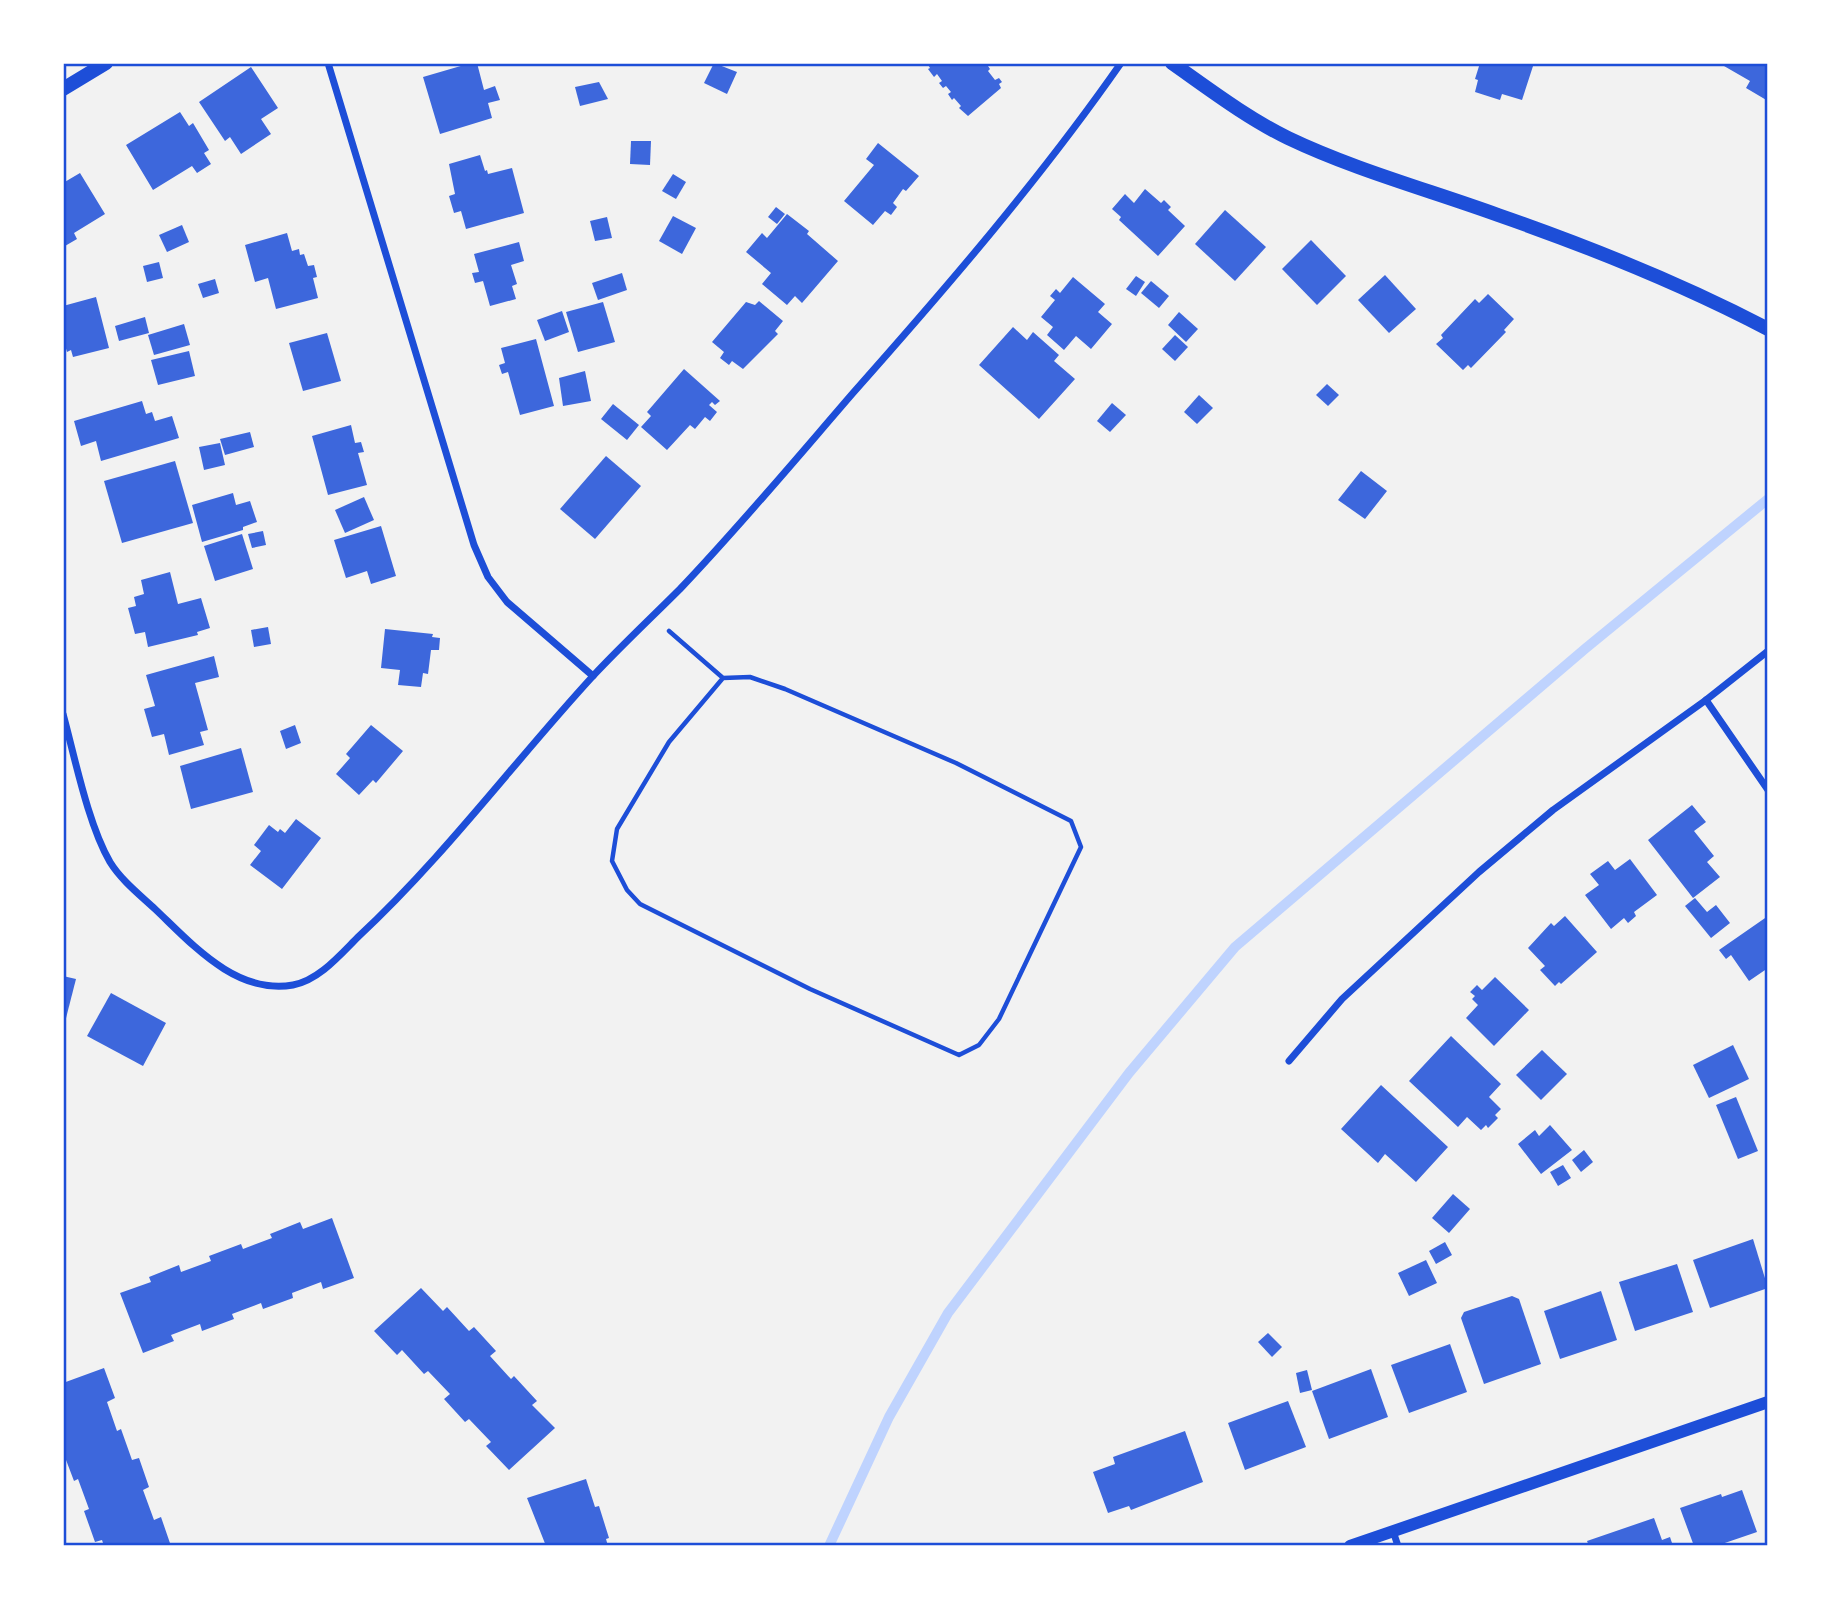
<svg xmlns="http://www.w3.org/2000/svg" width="1831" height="1609" font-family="'Nunito Sans',sans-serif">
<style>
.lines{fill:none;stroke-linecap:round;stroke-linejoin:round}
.stream{stroke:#bfd3fe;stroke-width:10}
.building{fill:#3d67dc}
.path{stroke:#1d4ed8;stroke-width:4.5}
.minor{stroke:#1d4ed8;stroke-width:7}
.tertiary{stroke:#1d4ed8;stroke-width:12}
.secondary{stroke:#1d4ed8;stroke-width:14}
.neatline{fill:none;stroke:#1d4ed8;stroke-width:2.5}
</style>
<rect width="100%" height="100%" fill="#f2f2f2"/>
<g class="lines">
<polyline class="stream" points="829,1546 889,1417 948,1313 1129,1073 1235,947 1586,648 1768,499"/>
</g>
<g class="building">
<polygon points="471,63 477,63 484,90 495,86 500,100 488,103 492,118 440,134 423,77"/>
<polygon points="714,63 737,72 727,94 704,83"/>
<polygon points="927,63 980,63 983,66 986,63 990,69 988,71 995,80 999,78 1002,82 999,84 1001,88 968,116 959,108 961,106 954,98 952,100 948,94 951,92 946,86 943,88 939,83 942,81 937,74 934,77 928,69 930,68"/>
<polygon points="1480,63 1534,63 1522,100 1502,94 1500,100 1475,92 1478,80 1475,79"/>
<polygon points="1726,63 1768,63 1768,101 1746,88 1750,81 1724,66"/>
<polygon points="251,67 278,108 261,119 271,134 241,154 230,137 225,141 199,102"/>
<polygon points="599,82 608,99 580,106 575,87"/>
<polygon points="180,112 189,126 193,123 209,150 204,153 211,164 197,173 192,166 153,190 126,145"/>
<polygon points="631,141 651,141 650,165 630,164"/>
<polygon points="878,143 919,176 906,191 903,189 893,203 897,207 891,215 885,211 873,225 844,201 874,165 866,159"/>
<polygon points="480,155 485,171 487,170 488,174 512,168 524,213 466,229 461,211 454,213 449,196 455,194 449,164"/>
<polygon points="80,173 105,214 74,233 77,239 65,246 63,243 63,183"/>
<polygon points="673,174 686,182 676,199 662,191"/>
<polygon points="1145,189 1161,203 1164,200 1171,207 1168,210 1185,226 1158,256 1119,220 1121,217 1112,209 1125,194 1134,203"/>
<polygon points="776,207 785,214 777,224 768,217"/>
<polygon points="1225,210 1266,247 1235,281 1195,244"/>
<polygon points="787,214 809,231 807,234 838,261 802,303 795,296 787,305 762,284 771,273 746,252 762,233 767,238"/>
<polygon points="673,216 696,228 682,254 659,241"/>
<polygon points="607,217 612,238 595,241 590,221"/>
<polygon points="182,225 189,242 167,252 159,235"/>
<polygon points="287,233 292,251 299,249 300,255 304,254 308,266 314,265 317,277 313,278 318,298 276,309 268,278 255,282 245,245"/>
<polygon points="1311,240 1346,276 1317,305 1282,269"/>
<polygon points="519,242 524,261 511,265 517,284 512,286 516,299 490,306 483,281 475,283 472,273 479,272 474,254"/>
<polygon points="159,262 163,278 147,282 143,266"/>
<polygon points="622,273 627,290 598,300 592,283"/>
<polygon points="1385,275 1416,309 1389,333 1358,300"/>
<polygon points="1136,276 1145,282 1136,296 1126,289"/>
<polygon points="1073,277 1105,304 1098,312 1112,324 1091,349 1076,336 1064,350 1047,335 1053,327 1041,317 1055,300 1050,296 1056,289 1060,293"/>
<polygon points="215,279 219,293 203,298 198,284"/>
<polygon points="1151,281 1169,296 1159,308 1141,293"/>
<polygon points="1488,294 1514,319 1504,330 1506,332 1471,368 1468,365 1463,370 1436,344 1443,338 1441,335 1475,299 1479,303"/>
<polygon points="96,297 109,348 73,357 71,350 67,352 63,338 63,306"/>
<polygon points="759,301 783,321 775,331 778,334 743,369 732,361 729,365 720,358 724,352 712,342 746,302 755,305"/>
<polygon points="603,302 615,342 578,352 566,312"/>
<polygon points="562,311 569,332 545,341 537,320"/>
<polygon points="1179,312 1198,329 1186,342 1168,325"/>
<polygon points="145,317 149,333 119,341 115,326"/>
<polygon points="184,324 190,345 154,355 148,335"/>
<polygon points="1013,327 1027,340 1033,332 1059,355 1054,361 1075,379 1039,419 979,365"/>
<polygon points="327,333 341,381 303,391 289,343"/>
<polygon points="1175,335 1188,347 1175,361 1162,349"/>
<polygon points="536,339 554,406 520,415 508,372 502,374 499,365 505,363 501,348"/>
<polygon points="189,351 195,376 158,385 151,360"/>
<polygon points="684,369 720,401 715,405 712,402 709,405 717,412 710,421 705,417 695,429 690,425 667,450 641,427 651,416 647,412"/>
<polygon points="585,371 591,401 563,406 559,378"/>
<polygon points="1327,384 1339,395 1328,406 1316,395"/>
<polygon points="1199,395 1213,408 1197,424 1184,412"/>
<polygon points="142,401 146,414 152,412 155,421 172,416 179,438 101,461 96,441 81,446 74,421"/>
<polygon points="1112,403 1126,415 1110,432 1097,421"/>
<polygon points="613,404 639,425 627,440 601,419"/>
<polygon points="351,425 355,443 361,442 364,452 358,453 367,485 328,495 312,436"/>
<polygon points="250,432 254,447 225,455 220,439"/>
<polygon points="220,443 225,465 204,470 199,447"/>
<polygon points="606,456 641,486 595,539 560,509"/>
<polygon points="175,461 193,523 122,543 104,481"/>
<polygon points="1361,471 1387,491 1365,519 1338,500"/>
<polygon points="233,493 236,505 250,501 257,522 243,527 243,530 202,542 192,505"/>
<polygon points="364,497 374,520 345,533 335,510"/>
<polygon points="381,526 396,576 371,584 367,571 346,578 334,540"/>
<polygon points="263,531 266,545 252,548 248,534"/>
<polygon points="242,534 253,569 215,581 204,546"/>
<polygon points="170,572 178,604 201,598 210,628 197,632 198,635 148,647 145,632 135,634 128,608 136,606 134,597 144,594 141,580"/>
<polygon points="268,627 271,644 254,647 251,630"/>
<polygon points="385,629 433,634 432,637 440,638 439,650 431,650 428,674 423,673 421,687 398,685 400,670 381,668"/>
<polygon points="214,656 219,677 195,683 208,730 200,732 204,745 169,755 164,734 152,737 144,709 155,706 146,675"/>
<polygon points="295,725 301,743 286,749 280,731"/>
<polygon points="371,725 403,751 376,783 373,780 359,795 336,774 350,758 346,754"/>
<polygon points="241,748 253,792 191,809 180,766"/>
<polygon points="1692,805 1706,822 1694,831 1714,856 1707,862 1720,877 1693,898 1648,840"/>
<polygon points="296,819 321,838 282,889 250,865 261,851 254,845 269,825 278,832 280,829 285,833"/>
<polygon points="1630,859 1657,895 1634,912 1636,916 1628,923 1624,918 1611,929 1585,895 1599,885 1590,874 1608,861 1615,870"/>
<polygon points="1695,898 1707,912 1716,905 1730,923 1711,938 1685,906"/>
<polygon points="1565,916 1597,952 1561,984 1559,982 1555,986 1540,970 1545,966 1528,948 1551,923 1554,926"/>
<polygon points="1768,916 1768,968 1749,981 1731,955 1726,959 1719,950"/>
<polygon points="63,976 76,979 64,1026 63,1026"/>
<polygon points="1495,977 1529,1010 1494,1046 1466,1018 1478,1005 1472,999 1475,996 1470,992 1477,985 1482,990"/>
<polygon points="111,993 166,1023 143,1066 87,1036"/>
<polygon points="1451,1036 1501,1084 1489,1097 1501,1109 1495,1115 1498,1118 1488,1128 1486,1125 1481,1130 1467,1117 1458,1127 1409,1081"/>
<polygon points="1733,1045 1749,1079 1709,1098 1693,1065"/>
<polygon points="1542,1050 1567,1074 1541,1100 1516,1075"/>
<polygon points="1381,1085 1448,1147 1416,1182 1385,1154 1378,1163 1341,1129"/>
<polygon points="1736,1097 1758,1151 1738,1159 1716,1105"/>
<polygon points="1550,1125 1572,1150 1541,1174 1518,1144 1535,1130 1539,1136"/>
<polygon points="1584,1150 1593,1162 1581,1172 1572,1160"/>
<polygon points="1563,1165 1571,1178 1558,1186 1550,1172"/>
<polygon points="1453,1194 1470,1209 1449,1233 1432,1218"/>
<polygon points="332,1218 354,1278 323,1289 321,1282 292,1293 293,1298 263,1309 261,1303 232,1314 234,1319 202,1331 200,1324 171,1335 174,1341 143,1353 120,1293 151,1282 149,1277 179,1265 181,1272 211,1261 209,1256 241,1244 243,1249 272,1238 270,1234 300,1222 303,1229"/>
<polygon points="1753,1239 1768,1288 1710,1308 1693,1260"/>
<polygon points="1445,1242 1452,1255 1436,1264 1429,1251"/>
<polygon points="1426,1260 1437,1283 1409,1296 1398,1273"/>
<polygon points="1677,1264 1693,1312 1635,1331 1619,1282"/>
<polygon points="421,1288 443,1311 447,1307 469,1331 474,1327 496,1351 490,1356 511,1379 514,1376 537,1401 532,1405 555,1428 509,1470 486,1446 491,1442 469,1419 465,1422 444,1399 450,1394 428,1371 424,1374 402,1350 397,1355 374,1331"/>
<polygon points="1601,1291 1617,1340 1560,1359 1544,1311"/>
<polygon points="1512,1296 1519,1299 1541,1364 1484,1384 1461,1318 1464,1312"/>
<polygon points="1268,1333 1282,1347 1272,1357 1258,1342"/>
<polygon points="1450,1344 1467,1392 1409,1413 1391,1365"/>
<polygon points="104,1368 115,1398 107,1402 117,1431 121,1429 132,1460 139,1458 149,1487 143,1490 154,1520 161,1517 171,1546 104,1546 102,1540 95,1542 84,1511 89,1509 78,1479 74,1481 63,1452 63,1383"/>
<polygon points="1371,1369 1388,1417 1329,1439 1312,1391"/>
<polygon points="1307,1370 1312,1390 1300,1393 1296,1373"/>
<polygon points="1288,1401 1306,1447 1245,1470 1228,1423"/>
<polygon points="1185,1431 1203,1482 1131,1510 1129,1506 1108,1513 1093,1472 1115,1464 1113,1457"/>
<polygon points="586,1479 595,1507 599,1506 609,1538 606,1539 608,1546 546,1546 527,1498"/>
<polygon points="1742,1490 1757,1532 1716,1546 1694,1546 1680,1508 1721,1494 1722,1497"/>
<polygon points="1654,1518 1662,1540 1670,1537 1673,1546 1589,1546 1587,1541"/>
</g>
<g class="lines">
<polyline class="path" points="669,631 723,678 750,677 785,689 956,763 1071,821 1081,847 999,1019 979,1045 959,1055 810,989 640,904 627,890 612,861 617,829 669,742 723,678"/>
<g class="minor">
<polyline points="328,63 474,545 488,577 507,602 593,676"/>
<polyline points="1706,700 1768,790"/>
<path d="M63 714C75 758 88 824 110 862 121 880 140 895 155 909 192 944 236 995 293 985 319 980 340 955 358 937 444 857 514 762 593 676 621 646 651 618 680 589 740 526 796 459 853 393 947 287 1040 179 1121 63"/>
<polyline points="1289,1061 1342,999 1479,872 1553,810 1706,700 1768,651"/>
<polyline points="1393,1531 1398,1546"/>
</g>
<polyline class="tertiary" points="1350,1546 1768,1402"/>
<g class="secondary">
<path d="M1172 63C1209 89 1247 118 1288 138 1355 170 1429 190 1498 215 1590 247 1682 284 1768 329"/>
<polyline points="63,89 106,63"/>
</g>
</g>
<rect width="1831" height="1609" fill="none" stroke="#ffffff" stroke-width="130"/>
<rect x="65" y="65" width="1701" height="1479" class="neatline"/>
</svg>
